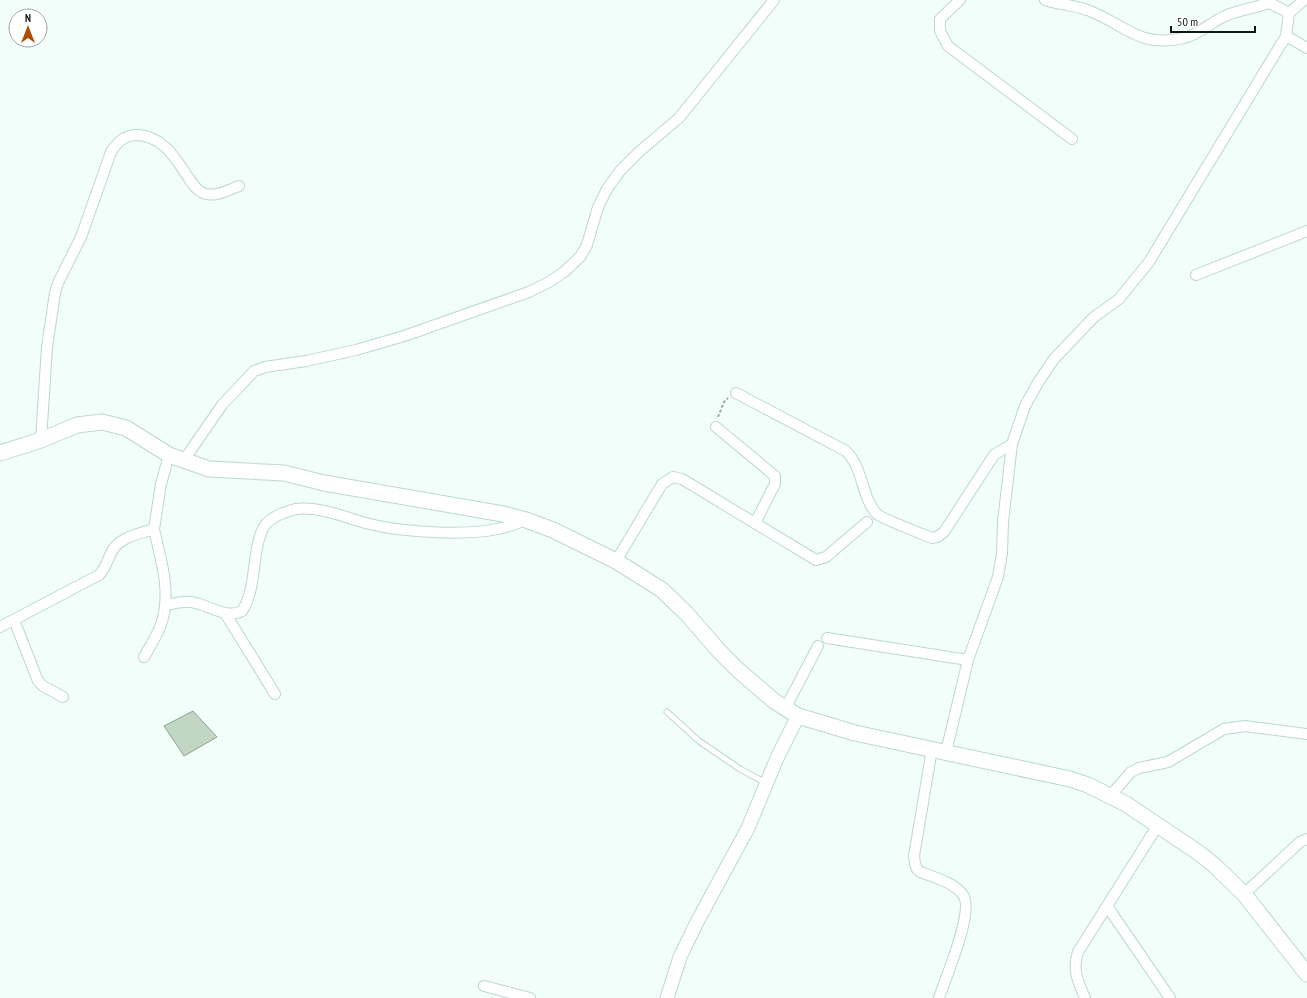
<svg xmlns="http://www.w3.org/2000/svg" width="1307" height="998" font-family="'PT Sans Narrow',sans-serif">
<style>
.building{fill:#c2d6c4;stroke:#8fa291}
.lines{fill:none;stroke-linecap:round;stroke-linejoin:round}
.service-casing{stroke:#bbd8ce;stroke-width:7}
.minor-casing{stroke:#bbd8ce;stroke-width:12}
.tertiary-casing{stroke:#bbd8ce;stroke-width:15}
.secondary-casing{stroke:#bbd8ce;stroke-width:17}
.path{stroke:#9eaaa6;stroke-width:2;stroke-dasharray:3 2;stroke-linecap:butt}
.service{stroke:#fff;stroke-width:5}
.minor{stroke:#fff;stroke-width:10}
.tertiary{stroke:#fff;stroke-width:13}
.secondary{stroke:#fff;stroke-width:15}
</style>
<rect width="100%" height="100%" fill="#f2fefa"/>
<polygon class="building" points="193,711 217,737 184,756 164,726"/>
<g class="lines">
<defs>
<polyline id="service" points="667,712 699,741 740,769 766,783"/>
<g id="minor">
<polyline points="960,0 940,19 940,31 948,46 1072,139"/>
<path d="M1045 0C1060 5 1076 5 1090 11 1127 26 1139 48 1184 38 1200 34 1211 22 1225 16 1239 10 1255 8 1269 3"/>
<polyline points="1264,0 1289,13"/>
<polyline points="1286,36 1307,48"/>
<polyline points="1196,275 1307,231"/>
<path d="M736 393 846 451C864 469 861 497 877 514 883 519 922 534 932 538L937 537 944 532 994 455 1012 444"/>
<polyline points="716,427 775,476 775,484 755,523"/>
<path d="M41 440 47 347 55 293 58 283 81 237 111 152C118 141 125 135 138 135 164 137 175 158 188 177 192 183 196 190 203 193 215 198 228 190 239 186"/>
<polyline points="184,460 222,405 254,371 265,367 306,361 356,350 404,336 529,292 549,282 564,272 580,257 587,245 598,207 607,189 620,171 640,151 679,118 774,0"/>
<polyline points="616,561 662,484 673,477 682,479 816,560 826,557 867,522"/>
<path d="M165 605C173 604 182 601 190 602 207 603 225 620 242 611 258 588 251 543 266 524 272 517 286 511 296 509 320 506 346 518 370 524 401 532 466 536 497 529 507 527 516 524 526 520"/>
<polyline points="225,613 275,694"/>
<polyline points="14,620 38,681 43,686 63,697"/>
<path d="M0 627 99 575C106 568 107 561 111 553 118 537 139 534 154 529L161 484 169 455"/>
<polyline points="827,638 968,660"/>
<path d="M144 657C153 642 164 624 165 606 168 580 159 553 154 529"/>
<polyline points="785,709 818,646"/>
<path d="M932 749 914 856 915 864 917 869 920 872C934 877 955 883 963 895 975 910 945 979 939 998"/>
<polyline points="946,752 968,660 998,577 1002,553 1003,522 1012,444 1025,406 1039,381 1054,359 1094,317 1119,299 1149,262 1286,36 1289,13 1304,0"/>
<polyline points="1111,795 1131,772 1139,768 1168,762 1224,729 1245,726 1307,734"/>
<polyline points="1244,894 1300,842 1307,839"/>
<polyline points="1107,906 1170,998"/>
<polyline points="484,986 530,998"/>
<path d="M1085 998C1078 982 1072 969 1078 952L1158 825"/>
</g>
<polyline id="tertiary" points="667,998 680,957 697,922 748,828 777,758 798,716"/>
<polyline id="secondary" points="0,453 41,440 77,425 102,422 126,428 169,455 209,469 284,473 324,483 503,514 526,520 553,530 616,561 662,590 687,614 719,651 738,670 774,701 798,716 855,733 1070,779 1088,785 1126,804 1199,853 1215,866 1244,894 1307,974"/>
</defs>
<use href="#service" class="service-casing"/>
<use href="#minor" class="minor-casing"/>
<use href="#tertiary" class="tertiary-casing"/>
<use href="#secondary" class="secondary-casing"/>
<polyline class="path" points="718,417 724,402 728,398"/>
<use href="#service" class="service"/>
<use href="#minor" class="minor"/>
<use href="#tertiary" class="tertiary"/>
<use href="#secondary" class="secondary"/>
</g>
<g transform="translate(28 28)"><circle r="19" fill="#ffffff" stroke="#9ea2a1"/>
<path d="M0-3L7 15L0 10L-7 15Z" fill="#ac4c00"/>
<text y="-6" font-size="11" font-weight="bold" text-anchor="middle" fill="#0d1714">N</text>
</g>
<path d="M1171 26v6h84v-6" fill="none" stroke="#0d1714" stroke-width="2"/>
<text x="1177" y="26" font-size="12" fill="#0d1714" stroke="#ffffff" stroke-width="3" paint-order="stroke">50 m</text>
</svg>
